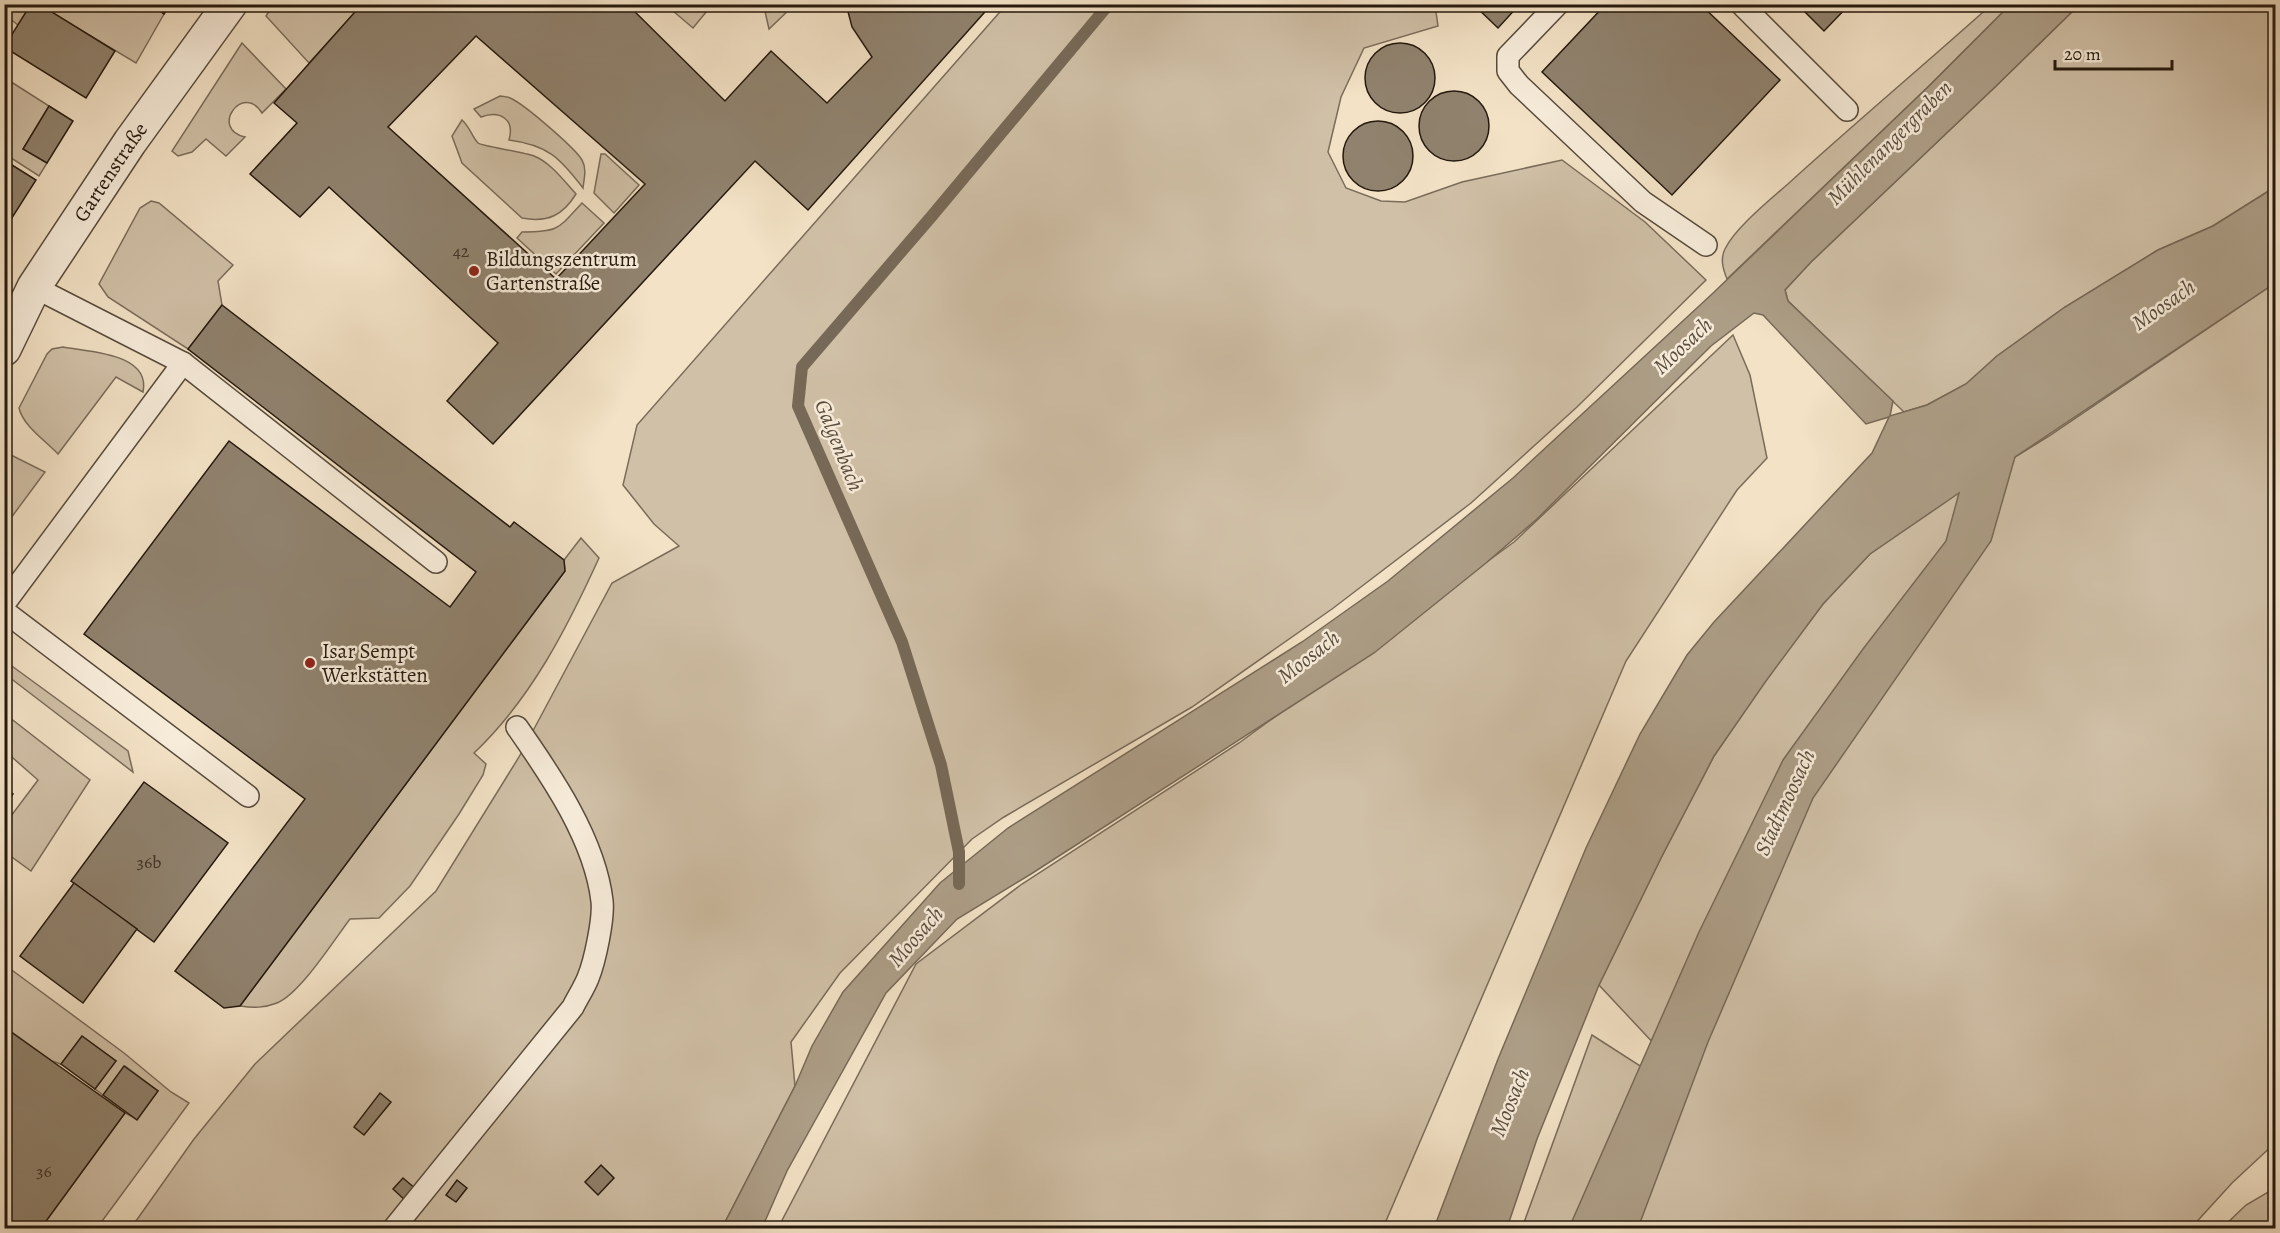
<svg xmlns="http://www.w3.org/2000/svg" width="2280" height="1233" font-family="Alegreya,serif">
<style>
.green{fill:#d0c0a7;stroke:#7a6c5a;stroke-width:1.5}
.water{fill:#ad9e87;stroke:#776957;stroke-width:1.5}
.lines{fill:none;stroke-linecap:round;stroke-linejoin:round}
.stream{stroke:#776957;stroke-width:12}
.building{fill:#90826e;stroke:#25190e;stroke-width:1.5;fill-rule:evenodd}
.lane-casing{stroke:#584b3c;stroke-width:24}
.street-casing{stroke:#584b3c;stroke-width:36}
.lane{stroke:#f7ecda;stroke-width:21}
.street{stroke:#f7ecda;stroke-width:33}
.poi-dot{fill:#8f2418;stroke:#f7ecda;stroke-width:2}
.labels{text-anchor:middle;stroke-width:5;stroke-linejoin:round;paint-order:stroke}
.number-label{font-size:18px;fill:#403326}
.street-label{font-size:21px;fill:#25190e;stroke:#f7ecda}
.poi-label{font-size:21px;fill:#25190e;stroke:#f7ecda;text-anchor:start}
.water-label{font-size:22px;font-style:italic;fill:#5b4e3e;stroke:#f7ecda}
</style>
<rect width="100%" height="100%" fill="#f3e2c6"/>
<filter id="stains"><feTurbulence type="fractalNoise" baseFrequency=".00333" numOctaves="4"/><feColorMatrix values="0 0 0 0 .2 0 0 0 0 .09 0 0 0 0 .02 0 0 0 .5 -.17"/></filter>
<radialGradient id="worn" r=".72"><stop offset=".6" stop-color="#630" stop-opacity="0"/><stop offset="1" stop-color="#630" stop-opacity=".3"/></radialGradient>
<g class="green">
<polygon points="5,5 31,5 18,25 5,15"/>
<polygon points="39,5 153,5 164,14 136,63"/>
<polygon points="273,5 362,5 309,63 266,16"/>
<polygon points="666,5 722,5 707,11 693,28"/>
<polygon points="761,5 794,5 769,29 764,7"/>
<polygon points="1006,5 1435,5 1438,26 1364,48 1341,97 1328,152 1346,188 1381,201 1405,202 1462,182 1562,160 1645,222 1706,280 1577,407 1471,503 1332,609 1192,707 1004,817 972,839 840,973 791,1042 795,1086 722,1228 131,1228 194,1139 255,1064 436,891 519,757 612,583 679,546 654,524 623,485 637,425"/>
<path d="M1991 5H2010L1929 86 1727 279C1723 269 1720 259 1725 249 1735 228 1771 199 1789 183 1855 123 1924 65 1991 5Z"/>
<polygon points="2079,5 2275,5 2275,187 2213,226 2158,250 2065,307 1997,356 1966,384 1927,405 1904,412 1788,301 1785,290 1811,262 1994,88"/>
<path d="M242 43 286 89 262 113C243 82 209 129 245 137L226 156 206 139 192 152 178 156 172 151Z"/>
<polygon points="5,78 49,106 23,149 47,163 39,176 5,154"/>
<path d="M500 96C501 96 509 97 510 98 523 103 575 148 582 160 587 169 584 179 583 188 560 158 548 145 509 140 515 119 500 110 481 117L474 109Z"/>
<path d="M462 120C470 127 472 137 478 143 481 146 524 152 534 156 550 162 564 181 576 194 563 215 548 223 522 218L462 163 452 136Z"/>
<polygon points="601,154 605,154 639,185 614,213 594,193"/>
<polygon points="151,201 159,203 233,265 218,281 222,305 188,349 108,297 99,284 140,208"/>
<path d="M582 203 604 223 556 274 517 238 522 232C559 232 558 229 582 203Z"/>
<polygon points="2275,283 2275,1143 2232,1183 2191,1228 1632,1228 1685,1077 1599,985 1661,858 1714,756 1765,681 1823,604 1870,554 1960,491 2049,436"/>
<polygon points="1733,335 1750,375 1767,458 1737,490 1626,661 1383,1228 778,1228 916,964 1022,884 1239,743 1514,542"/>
<path d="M63 347C89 352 151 353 143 392L116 377 58 454C46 441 23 426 19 408L47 354 52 349Z"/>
<polygon points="5,452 45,472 5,526 4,452"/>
<path d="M581 538 599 558C567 628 531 699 474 753L486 764 483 775 459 814 410 886 379 918 350 919C334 940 300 994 277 1003 264 1008 254 1008 240 1006L565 571 564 560Z"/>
<polygon points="5,661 128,751 133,772 5,674"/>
<polygon points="5,714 90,780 31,871 5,852 5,824 38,780 5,751"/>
<polygon points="5,965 124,1053 171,1092 189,1103 97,1228 41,1228 125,1113 137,1119 158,1091 125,1066 103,1095 95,1089 116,1061 82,1036 61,1064 52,1061 5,1027"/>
<polygon points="1592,1035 1645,1069 1583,1228 1522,1228"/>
<polygon points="2275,1188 2275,1228 2222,1228 2246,1205"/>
</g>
<polygon class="water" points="2010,5 2079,5 1994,88 1811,262 1785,290 1788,301 1893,401 1890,416 1927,405 1966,384 1997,356 2065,307 2158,250 2213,226 2275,187 2275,283 2015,457 1991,541 1813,798 1708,1042 1638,1228 1569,1228 1699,932 1783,760 1863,649 1946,541 1959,493 1870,554 1823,604 1766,681 1714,756 1661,858 1599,985 1537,1139 1507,1228 1434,1228 1498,1059 1586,848 1640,734 1687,655 1714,622 1872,453 1889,417 1866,424 1763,315 1754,313 1711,346 1537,519 1486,563 1374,653 1031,874 957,919 886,993 787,1171 762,1228 722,1228 795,1086 812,1046 843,992 940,883 1008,828 1302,642 1388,581 1513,478 1711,295 1929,86"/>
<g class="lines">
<polyline class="stream" points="959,884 959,852 941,765 902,642 798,406 802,367 931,217 1109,4"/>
</g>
<g class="building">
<polygon points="31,4 39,4 115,51 86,98 4,47"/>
<polygon points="153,4 171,4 164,14"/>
<path d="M362 4H627L725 101 771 51 827 103 872 57 852 27 846 4H992L808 210 755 161 493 444 447 401 498 343 329 187 300 217 250 174 297 123 274 103ZM476 36 645 184 556 279 388 127Z"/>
<polygon points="1473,4 1520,4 1498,28"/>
<polygon points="1606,4 1700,4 1780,80 1672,195 1542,72"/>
<polygon points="1797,4 1850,4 1824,31"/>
<circle cx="1400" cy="78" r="35"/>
<circle cx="1454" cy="126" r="35"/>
<polygon points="49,106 73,121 47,163 23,149"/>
<circle cx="1378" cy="156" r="35"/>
<polygon points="4,160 36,180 8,224 4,222"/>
<polygon points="222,305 510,527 514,522 564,560 565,571 240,1006 224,1008 175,971 305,799 84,634 229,441 450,607 476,572 188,349"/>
<polygon points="4,632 11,637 4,645"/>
<polygon points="144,782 228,843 154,942 71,881"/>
<polygon points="4,788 13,794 4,806"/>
<polygon points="74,883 137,929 83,1003 20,956"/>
<polygon points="4,1027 125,1113 41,1228 4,1228"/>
<polygon points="82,1036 116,1061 95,1089 61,1064"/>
<polygon points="124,1066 158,1091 137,1120 103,1095"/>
<polygon points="380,1093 391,1102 364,1135 354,1127"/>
<polygon points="601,1165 614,1178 598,1195 585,1182"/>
<polygon points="403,1178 417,1190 407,1202 393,1189"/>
<polygon points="457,1180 467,1188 456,1202 446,1195"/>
</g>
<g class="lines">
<defs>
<g id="lane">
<polyline points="1558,4 1508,56 1508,71 1519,85 1643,202 1706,245"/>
<polyline points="1741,4 1847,110"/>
<polyline points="34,287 183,363 436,562"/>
<polyline points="4,604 183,363"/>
<polyline points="4,611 248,796"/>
<path d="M394 1228 573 1007C578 997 584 988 588 978 595 961 604 918 602 901 595 840 552 777 517 727"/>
</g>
<g id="street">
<path id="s1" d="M4 349 34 287 130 142 230 4"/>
</g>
</defs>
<use href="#lane" class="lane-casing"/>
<use href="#street" class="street-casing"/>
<use href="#lane" class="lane"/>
<use href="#street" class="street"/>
</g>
<g class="poi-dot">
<circle cx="474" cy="271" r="6"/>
<circle cx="310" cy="663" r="6"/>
</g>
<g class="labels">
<g class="number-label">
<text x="461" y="257">42</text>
<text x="149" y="868">36b</text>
<text x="44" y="1177">36</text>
</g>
<g class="street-label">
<text dy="7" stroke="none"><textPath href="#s1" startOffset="207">Gartenstraße</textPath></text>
</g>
<g class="poi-label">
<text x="486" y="266">Bildungszentrum<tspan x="486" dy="24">Gartenstraße</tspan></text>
<text x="322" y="658">Isar Sempt<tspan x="322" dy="24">Werkstätten</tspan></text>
</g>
<g class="water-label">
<text transform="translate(1889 142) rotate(-45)" y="8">Mühlenangergraben</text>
<text transform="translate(2163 304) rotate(-35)" y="8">Moosach</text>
<text transform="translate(1682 345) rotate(-43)" y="8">Moosach</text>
<text transform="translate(840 445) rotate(68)" y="8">Galgenbach</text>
<text transform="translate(1308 656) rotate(-38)" y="8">Moosach</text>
<text transform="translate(1784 802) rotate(-65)" y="8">Stadtmoosach</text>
<text transform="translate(915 936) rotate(-49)" y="8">Moosach</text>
<text transform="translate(1509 1102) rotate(-68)" y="8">Moosach</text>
</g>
</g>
<rect width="2280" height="1233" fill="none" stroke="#f3e2c6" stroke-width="24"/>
<rect x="6" y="6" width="2268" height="1221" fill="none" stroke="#25190e" stroke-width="3"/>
<rect x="12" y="12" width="2256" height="1209" fill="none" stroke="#25190e" stroke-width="1.5"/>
<path d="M2055 60v9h117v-9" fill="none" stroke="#25190e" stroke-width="3"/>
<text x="2064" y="60" font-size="18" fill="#25190e" stroke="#f7ecda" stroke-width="4.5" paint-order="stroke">20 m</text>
<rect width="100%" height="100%" filter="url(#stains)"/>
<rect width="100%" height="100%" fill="url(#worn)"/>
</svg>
